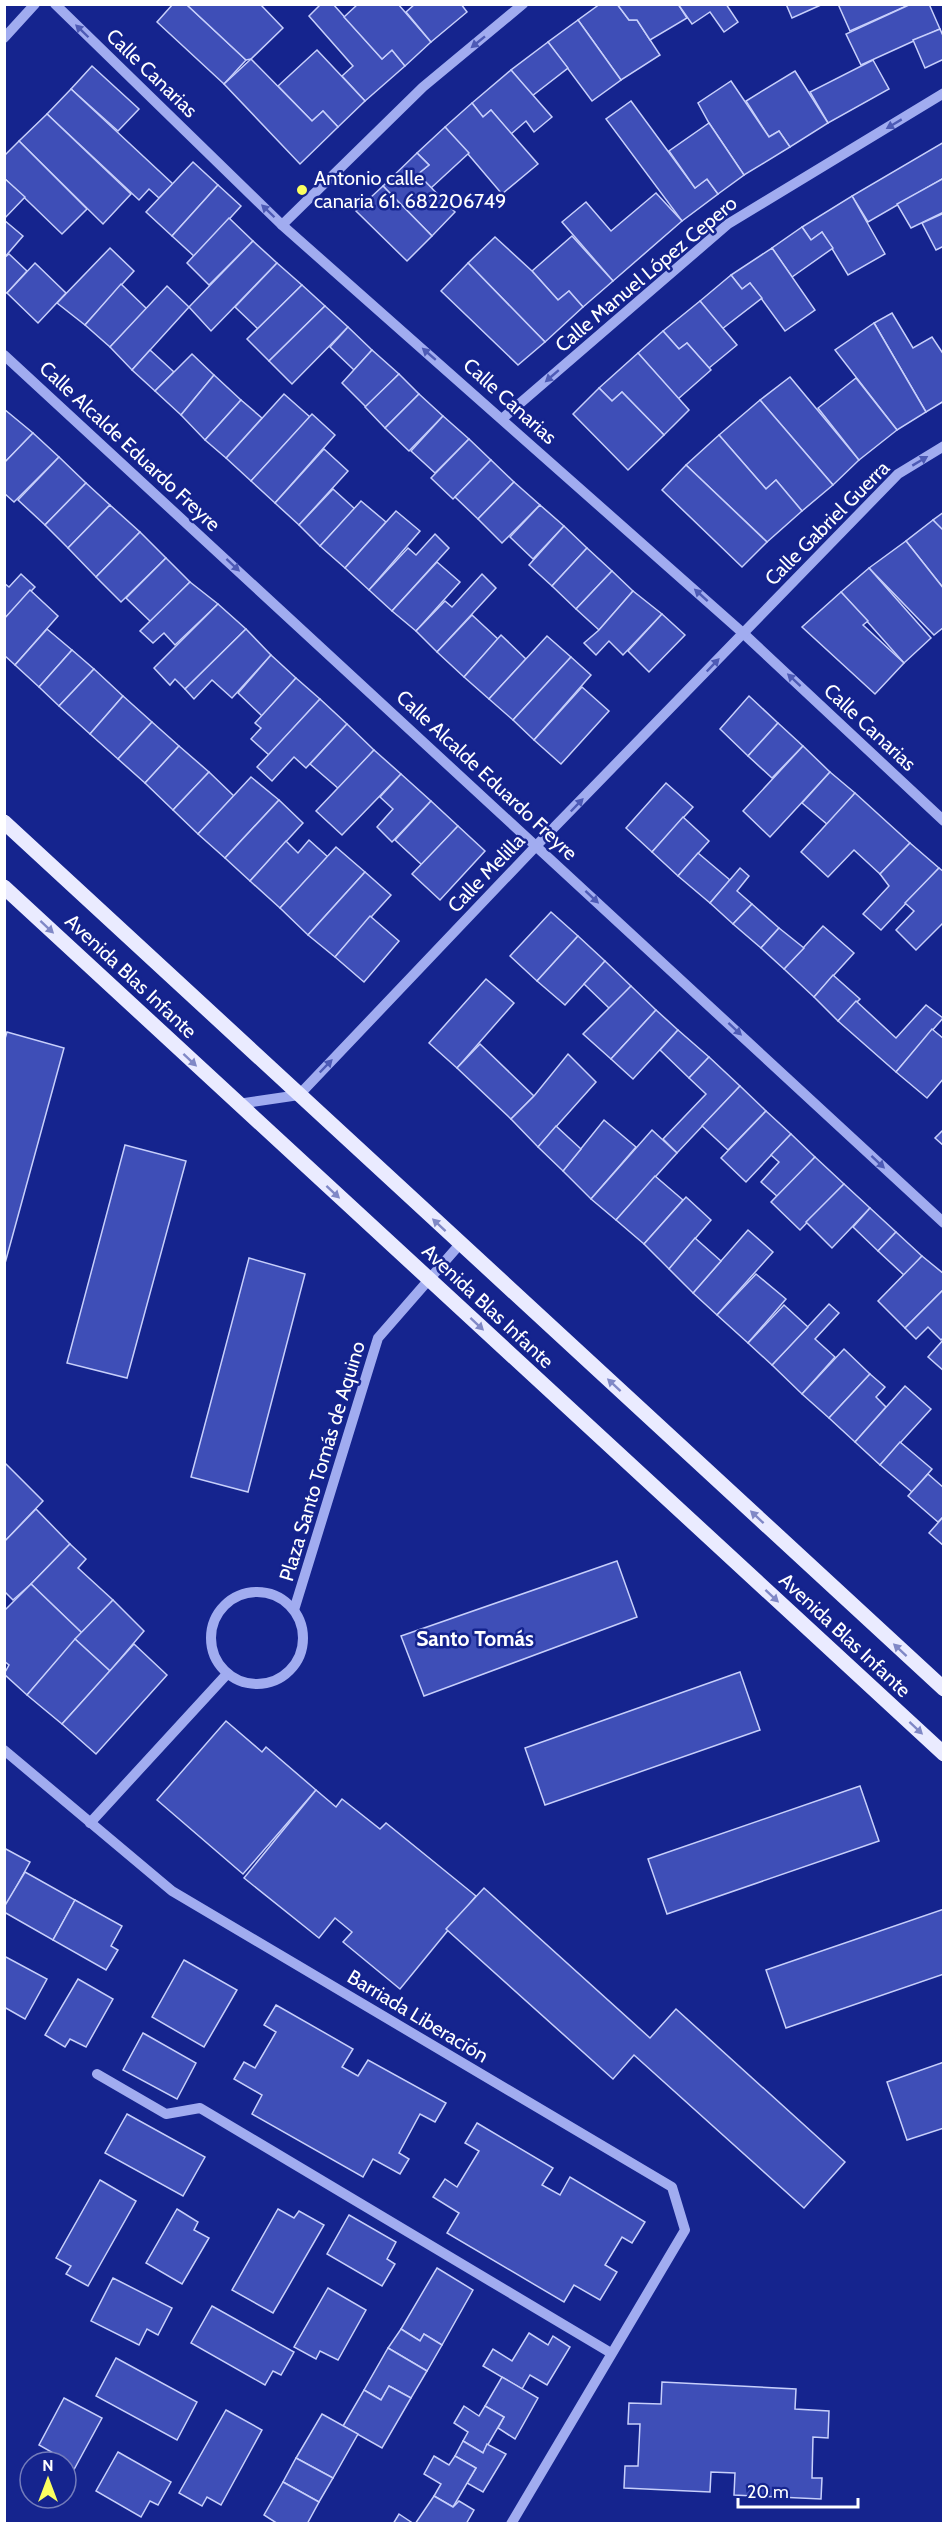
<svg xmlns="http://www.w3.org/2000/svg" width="948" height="2528" font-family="Cabin,sans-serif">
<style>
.building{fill:#3e4eb7;stroke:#c7cffb;stroke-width:1.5}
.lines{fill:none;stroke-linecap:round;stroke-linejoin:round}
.minor{stroke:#a1acf0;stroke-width:10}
.major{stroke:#eaebff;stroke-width:15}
.oneway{fill:#4d5ab5}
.oneway2{fill:#8088c6}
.poi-dot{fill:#fbff60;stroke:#15248e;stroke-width:2}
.labels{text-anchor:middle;stroke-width:5;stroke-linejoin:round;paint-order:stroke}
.street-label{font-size:20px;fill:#fff;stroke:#15248e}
.poi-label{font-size:20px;fill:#fff;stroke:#15248e;text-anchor:start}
.neighbourhood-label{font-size:21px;font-weight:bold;fill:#fff;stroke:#15248e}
</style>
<rect width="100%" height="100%" fill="#15248e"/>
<g class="building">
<polygon points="173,4 186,4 246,60 224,84 157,22"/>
<polygon points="186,4 260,4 283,28 251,59 246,60"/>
<polygon points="321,4 333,4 382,59 392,50 405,66 365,101 342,76 353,66 309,16"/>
<polygon points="358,4 398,4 431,42 405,66 392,50 382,59 344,17"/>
<polygon points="415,4 461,4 467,12 431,42 406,12"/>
<polygon points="600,4 617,4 629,20 637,20 660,55 621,80 578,20"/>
<polygon points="617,4 678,4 687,18 650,40 637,20 629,20"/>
<polygon points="678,4 726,4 738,22 724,32 710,12 692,24"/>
<polygon points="786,4 823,4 792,18"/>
<polygon points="838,4 911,4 850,31"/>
<polygon points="911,4 929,4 940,29 861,65 846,34"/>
<polygon points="578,20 621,80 592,101 548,42"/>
<polygon points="940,29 944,38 944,59 925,68 913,40"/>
<polygon points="548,42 568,68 532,96 511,70"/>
<polygon points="317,50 365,101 338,127 323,111 312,121 278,86"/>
<polygon points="251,59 312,121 323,111 338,127 300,164 224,84"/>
<polygon points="873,60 889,89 828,123 810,92"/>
<polygon points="92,66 139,109 118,131 71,89"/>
<polygon points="511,70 552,117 534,132 526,121 511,134 491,110 483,117 472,103"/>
<polygon points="795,71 828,123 790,147 779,131 769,137 746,101"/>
<polygon points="731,81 769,137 779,131 790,147 744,175 709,123 698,103"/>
<polygon points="71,89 173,184 159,198 149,189 139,200 47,114"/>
<polygon points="631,101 695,188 707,179 718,194 682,221 606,119"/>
<polygon points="472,103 483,117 491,110 538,164 502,194 445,127"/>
<polygon points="47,114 131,194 103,224 19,141"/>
<polygon points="709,123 744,175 718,194 707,179 695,188 669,151"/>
<polygon points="445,127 469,153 431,188 418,174 429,165 417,153"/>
<polygon points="19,141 87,209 62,234 4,178 4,156"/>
<polygon points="944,142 944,178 868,222 852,196"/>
<polygon points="417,153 429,165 418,174 455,212 432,236 383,186"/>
<polygon points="193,162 218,185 172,236 146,212"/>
<polygon points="4,178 25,197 4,219"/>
<polygon points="944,178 944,212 911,228 897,204"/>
<polygon points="218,185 241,206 195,257 172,236"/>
<polygon points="383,186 432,236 407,261 356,211"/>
<polygon points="656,193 682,221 613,281 562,222 586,202 611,231"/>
<polygon points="852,196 885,254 848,275 822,232 811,240 802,227"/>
<polygon points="944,213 944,246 936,250 922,223"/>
<polygon points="229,218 253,241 209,285 187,263"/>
<polygon points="4,220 23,236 4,258"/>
<polygon points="802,227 811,240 822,232 833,248 792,277 772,248"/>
<polygon points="572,236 613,281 583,307 569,291 558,300 532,271"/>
<polygon points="495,237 532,271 558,300 569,291 583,307 545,342 468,263"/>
<polygon points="253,241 277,263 211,331 189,307"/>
<polygon points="110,248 134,271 85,325 57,303"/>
<polygon points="772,248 815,310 785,331 750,283 742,289 731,275"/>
<polygon points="9,254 27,271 7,293 4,291 4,258"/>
<polygon points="35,263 66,293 38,323 7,293"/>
<polygon points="277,263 302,285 258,329 235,307"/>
<polygon points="468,263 545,342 518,365 441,291"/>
<polygon points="731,275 742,289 750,283 762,298 722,329 700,301"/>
<polygon points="121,284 147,309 110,347 85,325"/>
<polygon points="302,285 325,306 269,361 247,339"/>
<polygon points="167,286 189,307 132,370 110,347"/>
<polygon points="700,301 737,345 709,368 687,343 679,349 663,331"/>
<polygon points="325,306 348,327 292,384 269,361"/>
<polygon points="892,313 913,348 932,337 944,355 944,401 926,412 874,323"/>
<polygon points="874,323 926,412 897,430 835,350"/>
<polygon points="348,327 372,350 354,370 330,347"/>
<polygon points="663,331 679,349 687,343 711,370 678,399 638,353"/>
<polygon points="150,350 174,372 155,391 132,370"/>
<polygon points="372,350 399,374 366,407 342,383"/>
<polygon points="638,353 689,410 664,435 622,392 612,401 599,388"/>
<polygon points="192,354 214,375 181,415 155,391"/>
<polygon points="399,374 419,394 385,428 365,407"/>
<polygon points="214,375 241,400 205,440 181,415"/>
<polygon points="790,377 859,460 833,485 760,400"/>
<polygon points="856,378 897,430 859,460 818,408"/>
<polygon points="599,388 612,401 622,392 664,435 628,470 573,414"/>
<polygon points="284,394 310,417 251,481 226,458"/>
<polygon points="419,394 443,416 409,451 385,428"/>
<polygon points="241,400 262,418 226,458 205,440"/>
<polygon points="760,400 833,485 802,511 776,480 766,489 719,435"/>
<polygon points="4,409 33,433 4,463"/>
<polygon points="312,414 335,435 275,503 251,481"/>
<polygon points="443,416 469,439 435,473 411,451"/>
<polygon points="33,433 59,457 14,502 4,493 4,463"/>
<polygon points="719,435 766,489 776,480 802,511 767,542 686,465"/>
<polygon points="469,439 491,460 453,499 431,478"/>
<polygon points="324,449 348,471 299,525 275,503"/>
<polygon points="59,457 86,483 45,525 18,500"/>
<polygon points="491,460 514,482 478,519 455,497"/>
<polygon points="686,465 767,542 742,567 662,490"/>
<polygon points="514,482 540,505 502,543 478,519"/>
<polygon points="86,483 110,505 68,548 45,525"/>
<polygon points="333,489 355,509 320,546 299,525"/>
<polygon points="361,501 386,522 345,568 320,546"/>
<polygon points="110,505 140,532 96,577 68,548"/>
<polygon points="540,505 564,526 533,559 510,537"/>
<polygon points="396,511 420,531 369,590 345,568"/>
<polygon points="944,512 944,531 943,532 933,520"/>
<polygon points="933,520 944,531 944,589 906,541"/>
<polygon points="564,526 587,548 552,586 529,565"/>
<polygon points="140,532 166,558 121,602 96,577"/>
<polygon points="435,534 449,548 392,611 369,590 408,548 416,555"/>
<polygon points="906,541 944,589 944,627 934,635 869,568"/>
<polygon points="587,548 612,571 576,609 552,586"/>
<polygon points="166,558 190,582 151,622 126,598"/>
<polygon points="437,562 460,582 416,631 392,611"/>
<polygon points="869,568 931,638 904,663 841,592"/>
<polygon points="612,571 633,591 599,630 576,609"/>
<polygon points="21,574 35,587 4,619 4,583 9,587"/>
<polygon points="482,574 496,588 437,652 416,631 445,601 452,607"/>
<polygon points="190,582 218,604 175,645 164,633 153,643 140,631"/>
<polygon points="30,590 58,616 15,665 4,655 4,619"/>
<polygon points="633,591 662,614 623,655 609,641 596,655 584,643 599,630"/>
<polygon points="841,592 868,621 863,625 904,663 875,694 802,627"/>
<polygon points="218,604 246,629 185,689 175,679 170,685 154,668"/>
<polygon points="662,614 685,635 649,672 628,651"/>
<polygon points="472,615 498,639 464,677 437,652"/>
<polygon points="47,629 72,650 39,687 15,665"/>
<polygon points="246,629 271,655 232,698 212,680 194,699 185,689"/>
<polygon points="501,635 526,659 489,699 464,677"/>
<polygon points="547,636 571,657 513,720 489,699"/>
<polygon points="72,650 94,669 59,706 39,687"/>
<polygon points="271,655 296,678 262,716 238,693"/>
<polygon points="571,657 591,675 534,740 513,720"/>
<polygon points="94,669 123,696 90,734 59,706"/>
<polygon points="296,678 320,699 269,755 251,739 261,728 255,723"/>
<polygon points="582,687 609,711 561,764 534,740"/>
<polygon points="123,696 152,722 118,759 90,734"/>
<polygon points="749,696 778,723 748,756 720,729"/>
<polygon points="320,699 347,724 306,768 294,757 272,781 257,767"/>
<polygon points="152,722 179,746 145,783 118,759"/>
<polygon points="778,723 803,746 772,778 748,756"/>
<polygon points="347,724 374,750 339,789 310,764"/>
<polygon points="179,746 209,772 173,810 145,783"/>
<polygon points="803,746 830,772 770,837 743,811"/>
<polygon points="374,750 401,774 342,835 316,811"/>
<polygon points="209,772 234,796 198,834 173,810"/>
<polygon points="830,772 855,793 828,825 802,803"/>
<polygon points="401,774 431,801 392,842 377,827 393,809 380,797"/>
<polygon points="251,777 279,800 225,858 198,834"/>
<polygon points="666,783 693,807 652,852 626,828"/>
<polygon points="855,793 910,843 880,874 854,850 828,877 801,852"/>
<polygon points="279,800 303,823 250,881 225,858"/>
<polygon points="431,801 458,826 422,865 395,840"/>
<polygon points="683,817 709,841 678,876 652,852"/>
<polygon points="458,826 485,851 440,900 412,874"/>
<polygon points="309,840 328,857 280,908 250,881 286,841 298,853"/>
<polygon points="910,843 939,868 881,930 863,914 889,886 880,874"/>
<polygon points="336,847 365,872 308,935 280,908"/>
<polygon points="698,853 730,880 710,903 678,876"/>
<polygon points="740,868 749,876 737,891 752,904 733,924 710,903"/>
<polygon points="939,868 944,872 944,922 916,950 896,930 914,911 905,903"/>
<polygon points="365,872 391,895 335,957 308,935"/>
<polygon points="752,904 779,928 761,948 733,924"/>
<polygon points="551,912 578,936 537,981 510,956"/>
<polygon points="370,916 399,941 364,982 335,957"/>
<polygon points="823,926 854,953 814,997 784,969"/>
<polygon points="779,928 804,948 784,969 761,948"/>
<polygon points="578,936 605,961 565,1005 537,981"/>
<polygon points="605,961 631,986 610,1009 584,984"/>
<polygon points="833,975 860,999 838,1021 814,997"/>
<polygon points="486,979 514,1003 457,1068 429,1043"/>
<polygon points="631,986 656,1010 611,1059 583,1034"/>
<polygon points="856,1001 896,1038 926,1005 943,1018 896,1072 838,1021"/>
<polygon points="656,1010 678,1030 633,1079 611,1059"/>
<polygon points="932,1029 944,1039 944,1078 927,1098 896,1072"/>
<polygon points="678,1030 709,1057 689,1078 660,1050"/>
<polygon points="7,1032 64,1048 4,1267 4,1042"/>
<polygon points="480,1044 534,1096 511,1119 457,1068"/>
<polygon points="568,1054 596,1082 538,1147 511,1119 534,1096"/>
<polygon points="709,1057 740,1086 677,1153 663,1139 706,1094 689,1078"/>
<polygon points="740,1086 766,1111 728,1150 702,1126"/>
<polygon points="766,1111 791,1134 746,1182 721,1158"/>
<polygon points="604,1120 636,1147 591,1199 563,1171"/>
<polygon points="556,1126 581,1149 563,1171 538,1147"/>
<polygon points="944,1129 944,1146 935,1138"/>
<polygon points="652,1130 677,1153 616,1220 591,1199"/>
<polygon points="791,1134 815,1157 778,1197 761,1182 779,1162 771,1155"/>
<polygon points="125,1145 186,1161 127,1378 67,1363"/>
<polygon points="815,1157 844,1184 800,1230 771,1202"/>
<polygon points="655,1176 683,1200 644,1244 616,1220"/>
<polygon points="844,1184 870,1208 832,1248 806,1222"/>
<polygon points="686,1197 711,1220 669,1269 644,1244"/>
<polygon points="870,1208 896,1232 878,1251 853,1227"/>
<polygon points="748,1230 773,1252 717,1315 693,1293"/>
<polygon points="896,1232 922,1256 905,1276 878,1251"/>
<polygon points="695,1238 721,1261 693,1293 669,1269"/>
<polygon points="922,1256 944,1274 944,1289 905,1328 878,1301"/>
<polygon points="249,1258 305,1274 248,1492 191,1477"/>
<polygon points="756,1274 786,1299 748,1343 717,1315"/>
<polygon points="944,1289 944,1337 941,1340 928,1327 916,1339 905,1328"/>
<polygon points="829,1304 839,1313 815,1339 835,1357 802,1394 772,1365"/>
<polygon points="784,1305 808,1327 772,1365 748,1343"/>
<polygon points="944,1339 944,1371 928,1357"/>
<polygon points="844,1349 870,1374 829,1418 802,1394"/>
<polygon points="870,1374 885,1387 876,1397 886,1407 855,1442 829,1418"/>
<polygon points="905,1386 931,1409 880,1465 855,1442"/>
<polygon points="900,1442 932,1469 912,1492 880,1465"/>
<polygon points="4,1462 43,1501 4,1542"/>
<polygon points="928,1474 944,1488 944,1516 938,1522 908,1496"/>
<polygon points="36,1509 70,1544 31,1584 13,1600 4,1591 4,1542"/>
<polygon points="944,1516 944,1546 929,1533"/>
<polygon points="70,1544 86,1559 78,1568 113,1600 82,1633 31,1584"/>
<polygon points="617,1561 637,1617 424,1696 401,1636"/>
<polygon points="31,1584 82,1633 27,1695 4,1674 9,1665 4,1661 4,1611"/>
<polygon points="113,1600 144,1631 110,1671 75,1639"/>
<polygon points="75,1639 110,1671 62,1724 27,1695"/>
<polygon points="134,1644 167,1675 96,1754 62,1724"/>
<polygon points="740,1672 760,1730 545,1805 525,1748"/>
<polygon points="226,1721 262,1752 266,1747 316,1790 243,1874 157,1800"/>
<polygon points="860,1786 879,1841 667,1914 648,1859"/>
<polygon points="316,1790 336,1807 342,1799 380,1829 386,1823 476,1896 400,1989 343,1942 352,1932 335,1918 319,1938 244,1878"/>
<polygon points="4,1848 30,1862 4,1909"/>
<polygon points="25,1872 75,1900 53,1940 4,1912 4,1907"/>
<polygon points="484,1888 650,2038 676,2009 845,2162 804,2208 634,2055 613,2079 446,1929"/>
<polygon points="75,1900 122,1926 111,1946 118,1950 106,1970 53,1940"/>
<polygon points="944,1909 944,1974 786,2028 766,1970"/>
<polygon points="4,1956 47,1979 25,2019 4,2007"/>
<polygon points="184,1960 237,1990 204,2047 152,2017"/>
<polygon points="78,1979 113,1999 86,2047 70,2039 65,2047 45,2035"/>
<polygon points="276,2005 353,2049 342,2067 358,2076 368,2060 446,2103 435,2122 420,2114 399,2153 409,2159 400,2174 373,2159 363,2177 252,2114 262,2095 234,2079 244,2062 255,2068 276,2032 264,2025"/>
<polygon points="143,2033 196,2063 177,2099 123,2070"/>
<polygon points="944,2062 944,2128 907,2140 887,2082"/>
<polygon points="127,2114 205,2157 183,2196 105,2153"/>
<polygon points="477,2123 553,2168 542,2185 560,2195 570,2177 645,2222 632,2243 622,2237 605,2265 617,2272 600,2300 574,2285 564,2302 447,2233 459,2213 433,2197 445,2179 457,2187 479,2151 465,2143"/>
<polygon points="100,2180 136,2201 88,2286 66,2274 71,2266 56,2258"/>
<polygon points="177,2209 198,2222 194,2230 209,2238 182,2284 146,2263"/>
<polygon points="278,2209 294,2218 299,2211 324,2225 273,2313 232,2290"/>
<polygon points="349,2215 396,2242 387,2259 395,2264 382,2286 327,2254"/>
<polygon points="437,2268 473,2290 442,2345 424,2334 420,2341 401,2329"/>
<polygon points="113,2278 172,2308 158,2335 147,2329 139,2345 91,2321"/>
<polygon points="328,2288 366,2310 338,2360 320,2351 316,2359 294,2347"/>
<polygon points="212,2306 294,2352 281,2375 273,2371 265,2385 191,2343"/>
<polygon points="401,2329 420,2341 424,2334 442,2345 427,2371 388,2348"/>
<polygon points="529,2333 548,2345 553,2336 570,2347 547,2385 530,2375 522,2389 483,2366 493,2349 512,2361"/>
<polygon points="388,2348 427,2371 411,2398 389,2386 381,2400 364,2390"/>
<polygon points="116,2358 197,2402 177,2440 96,2396"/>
<polygon points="502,2377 538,2398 515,2439 498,2428 504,2417 485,2406"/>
<polygon points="662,2382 796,2389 795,2409 829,2411 828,2438 813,2437 812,2478 822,2478 821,2499 734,2495 735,2473 711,2472 710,2492 624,2488 625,2466 638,2466 640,2424 628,2424 629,2403 661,2404"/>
<polygon points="389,2386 411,2398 382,2448 343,2426 364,2390 381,2400"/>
<polygon points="64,2398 102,2418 71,2475 66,2472 66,2462 51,2462 55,2454 39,2445"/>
<polygon points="464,2406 479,2416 485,2406 504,2417 483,2453 463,2441 468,2432 454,2423"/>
<polygon points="226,2410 262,2430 221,2505 207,2497 202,2506 179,2493"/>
<polygon points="322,2414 358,2434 333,2478 296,2458"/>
<polygon points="463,2441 483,2453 487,2444 506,2454 483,2492 467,2483 476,2468 455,2456"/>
<polygon points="118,2452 171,2482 158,2505 150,2501 141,2517 96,2491"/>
<polygon points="434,2456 449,2465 455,2456 476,2468 453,2507 434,2496 441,2484 424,2474"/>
<polygon points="296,2458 333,2478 319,2502 283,2482"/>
<polygon points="283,2482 319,2502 307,2524 278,2524 264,2515"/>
<polygon points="434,2496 453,2507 459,2501 474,2510 466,2524 415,2524"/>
<polygon points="399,2514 414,2524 393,2524"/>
</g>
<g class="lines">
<g class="minor">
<polyline points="55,4 282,225 744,634 944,821"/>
<polyline points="4,38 35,4"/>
<polyline points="282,225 423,87 523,4"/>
<polyline points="4,355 944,1223"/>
<polyline points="503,418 728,224 944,93"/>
<polyline points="238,1104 299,1095 537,845 898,474 944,446"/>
<circle cx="257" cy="1638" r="46"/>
<polyline points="294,1610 378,1338 460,1244"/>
<polyline points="4,1750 172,1891 672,2187 685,2230 511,2524"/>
<polyline points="90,1823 227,1674"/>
<polyline points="97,2074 166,2114 200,2108 611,2353"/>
</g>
<g class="major">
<polyline points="4,822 944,1689"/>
<polyline points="4,887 944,1754"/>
</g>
</g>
<defs><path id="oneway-solid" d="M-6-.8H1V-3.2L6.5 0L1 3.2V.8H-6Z" transform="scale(1.5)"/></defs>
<g class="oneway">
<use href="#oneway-solid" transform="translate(82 31) rotate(-136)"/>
<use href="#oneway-solid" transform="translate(478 42) rotate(141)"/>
<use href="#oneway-solid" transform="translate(894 124) rotate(149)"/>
<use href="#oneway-solid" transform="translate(268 211) rotate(-136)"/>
<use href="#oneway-solid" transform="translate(429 354) rotate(-139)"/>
<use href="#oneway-solid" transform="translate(552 376) rotate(139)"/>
<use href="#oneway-solid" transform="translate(920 461) rotate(-31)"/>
<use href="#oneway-solid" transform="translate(233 565) rotate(43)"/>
<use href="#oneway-solid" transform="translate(701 595) rotate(-138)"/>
<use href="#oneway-solid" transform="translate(713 665) rotate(-46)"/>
<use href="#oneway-solid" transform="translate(794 680) rotate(-137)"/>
<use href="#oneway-solid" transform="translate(577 805) rotate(-46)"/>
<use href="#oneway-solid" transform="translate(592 897) rotate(43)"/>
<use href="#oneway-solid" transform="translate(735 1029) rotate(43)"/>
<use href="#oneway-solid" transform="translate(326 1066) rotate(-46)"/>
<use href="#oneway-solid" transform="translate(878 1162) rotate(43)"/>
</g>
<g class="oneway2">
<use href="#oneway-solid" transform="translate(47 927) rotate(43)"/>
<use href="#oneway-solid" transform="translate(190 1060) rotate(43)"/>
<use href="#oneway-solid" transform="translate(333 1192) rotate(43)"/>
<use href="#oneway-solid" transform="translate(439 1225) rotate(-137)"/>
<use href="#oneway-solid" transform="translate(477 1324) rotate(43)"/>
<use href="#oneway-solid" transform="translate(614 1385) rotate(-137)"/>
<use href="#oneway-solid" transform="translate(757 1517) rotate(-137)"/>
<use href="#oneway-solid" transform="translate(772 1596) rotate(43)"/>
<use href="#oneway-solid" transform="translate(900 1650) rotate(-137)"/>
<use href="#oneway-solid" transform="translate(916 1728) rotate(43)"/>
</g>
<circle class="poi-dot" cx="302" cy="190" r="6"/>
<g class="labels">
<g class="street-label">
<text transform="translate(152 73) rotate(44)" y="7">Calle Canarias</text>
<text transform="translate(646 274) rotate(-40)" y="7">Calle Manuel López Cepero</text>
<text transform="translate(510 401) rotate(42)" y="7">Calle Canarias</text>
<text transform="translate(130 446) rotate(43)" y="7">Calle Alcalde Eduardo Freyre</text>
<text transform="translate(827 523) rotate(-45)" y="7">Calle Gabriel Guerra</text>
<text transform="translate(870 727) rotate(43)" y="7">Calle Canarias</text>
<text transform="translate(487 775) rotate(43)" y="7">Calle Alcalde Eduardo Freyre</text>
<text transform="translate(486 873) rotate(-46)" y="7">Calle Melilla</text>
<text transform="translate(131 976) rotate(43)" y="7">Avenida Blas Infante</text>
<text transform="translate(488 1306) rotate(43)" y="7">Avenida Blas Infante</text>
<text transform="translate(322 1461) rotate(-73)" y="7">Plaza Santo Tomás de Aquino</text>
<text transform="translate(845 1635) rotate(43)" y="7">Avenida Blas Infante</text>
<text transform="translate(418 2016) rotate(31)" y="7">Barriada Liberación</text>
</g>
<g class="poi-label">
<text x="314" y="185">Antonio calle<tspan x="314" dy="23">canaria 61. 682206749</tspan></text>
</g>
<g class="neighbourhood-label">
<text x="475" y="1646">Santo Tomás</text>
</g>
</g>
<rect width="948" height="2528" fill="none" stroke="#ffffff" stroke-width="12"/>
<g transform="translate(48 2480)"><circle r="28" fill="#15248e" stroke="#737cbb" stroke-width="1.5"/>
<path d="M0-4.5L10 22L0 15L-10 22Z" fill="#fbff60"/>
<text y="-9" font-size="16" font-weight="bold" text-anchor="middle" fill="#ffffff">N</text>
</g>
<path d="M738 2498v9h120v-9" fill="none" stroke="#ffffff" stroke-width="3"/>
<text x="747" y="2498" font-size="18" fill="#ffffff" stroke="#15248e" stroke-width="4.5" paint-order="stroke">20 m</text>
</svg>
